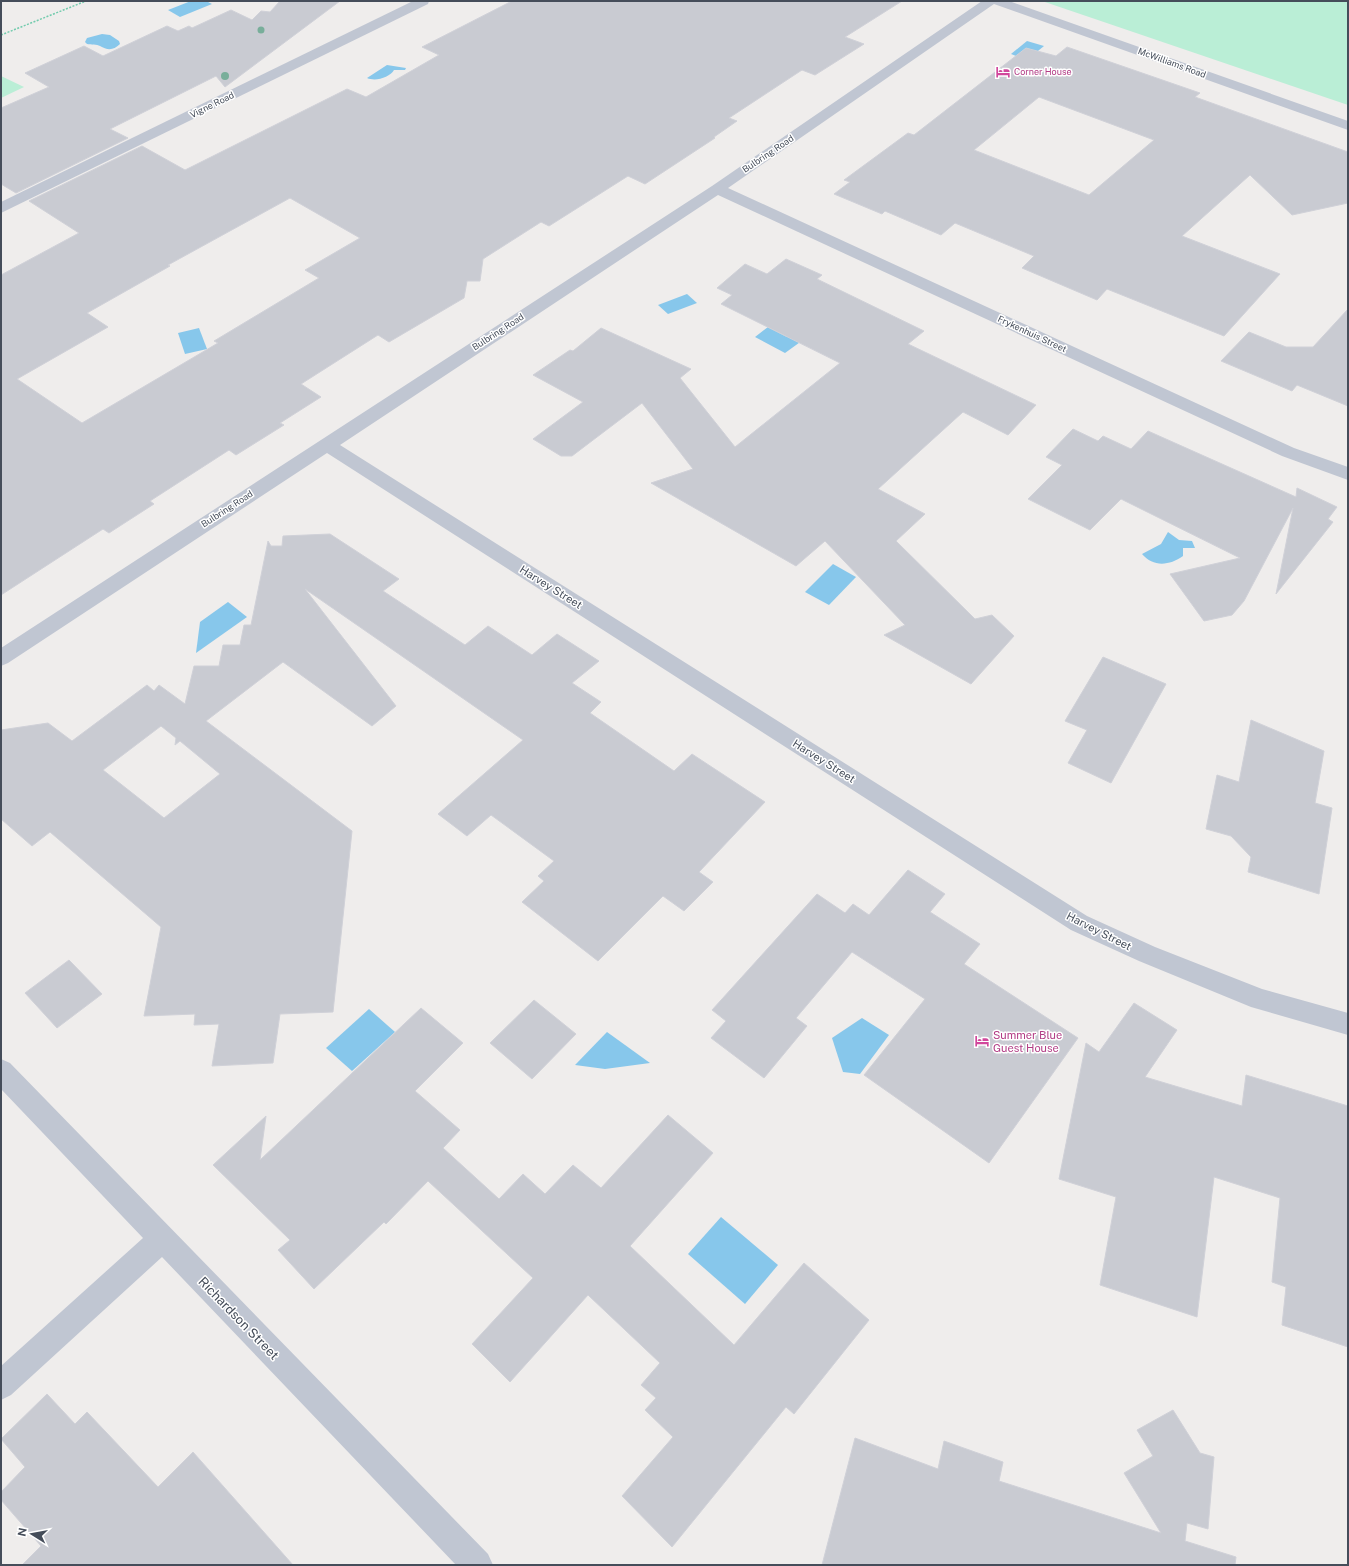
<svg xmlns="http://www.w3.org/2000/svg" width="1349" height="1566" font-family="'Public Sans',sans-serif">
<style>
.green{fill:#baeed6}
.water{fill:#87c7eb}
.building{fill:#c9cbd2;stroke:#d0d1d8;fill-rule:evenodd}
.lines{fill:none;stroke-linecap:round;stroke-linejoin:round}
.path{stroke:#72cbad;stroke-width:1.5;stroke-dasharray:2 1.5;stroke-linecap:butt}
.street{fill:#c0c6d2;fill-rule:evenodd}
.tree{fill:#78ae9a}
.labels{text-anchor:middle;stroke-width:3;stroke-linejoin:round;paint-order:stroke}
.far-street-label{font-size:9px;fill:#454d5a;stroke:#fff}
.far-hotel-label{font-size:9px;fill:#b23c85;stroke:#fff;text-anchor:start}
.street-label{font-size:11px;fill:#454d5a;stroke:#fff}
.hotel-label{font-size:11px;fill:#b23c85;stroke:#fff;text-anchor:start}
.near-street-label{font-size:13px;fill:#454d5a;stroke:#fff}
</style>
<rect width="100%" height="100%" fill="#efedec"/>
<g class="green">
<polygon points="1042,1 1348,1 1348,105"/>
<polygon points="1,76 24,87 1,98"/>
</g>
<g class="water">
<polygon points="191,1 206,1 212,4 180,17 168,10"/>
<path d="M102 34 110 35 119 41 120 44C113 51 107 50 100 46 97 44 91 45 87 44L85 42 87 38Z"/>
<polygon points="1027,41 1044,46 1027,60 1011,54"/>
<path d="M387 65 406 68 405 70H394C390 77 376 82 367 78Z"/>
<polygon points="687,294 697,303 668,314 658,305"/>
<polygon points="768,327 787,337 792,334 803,340 785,353 755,337"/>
<polygon points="199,328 207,349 185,354 178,333"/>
<path d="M1168 532 1179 540 1192 541 1195 548H1183V556C1169 566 1153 567 1142 554L1161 544Z"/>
<polygon points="833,564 856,577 829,605 805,592"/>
<polygon points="228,602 247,617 196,653 200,622"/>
<polygon points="369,1009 395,1032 352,1071 326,1048"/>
<polygon points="862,1018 889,1035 860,1074 843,1072 832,1038"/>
<polygon points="607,1032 650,1063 605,1069 575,1065"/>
<polygon points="721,1217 778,1265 745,1304 688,1254"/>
</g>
<g class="building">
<polygon points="280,1 340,1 225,87 216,76 110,129 128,138 16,193 1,184 1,108 49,87 25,73 84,46 103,56 167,26 178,31 189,26 192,28 231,10 252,20 261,11 270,12"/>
<path d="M512 1H902L845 37 864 44 815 75 802 70 729 118 737 121 714 137 715 138 645 184 628 176 549 226 541 222 483 259 480 281H467L464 298 389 342 378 335 301 384 321 397 280 423 284 425 236 455 229 450 150 501 154 504 109 533 103 529 1 595V275L79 233 29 201 142 146 185 170 347 89 366 97 439 55 422 47ZM290 198 360 238 305 270 319 278 214 341 218 343 82 423 17 379 108 327 87 313 170 266 168 265Z"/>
<path d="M1067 47 1200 93 1195 97 1348 152V203L1292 215 1250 175 1182 236 1280 274 1224 336 1107 289 1097 300 1022 268 1034 256 955 223 941 235 885 211 882 214 834 194 850 182 844 180 908 133 914 135 1026 48 1056 56ZM1039 97 1154 140 1089 195 974 150Z"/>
<polygon points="786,259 822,275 817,279 924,331 908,344 1036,405 1008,435 963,412 878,489 925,514 896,541 975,619 992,615 1014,636 971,684 884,635 905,625 825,541 796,566 651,483 693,469 642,403 572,456 561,456 533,439 583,402 533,375 570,350 573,351 601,328 691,369 680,378 735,447 840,363 721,304 732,295 717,288 745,264 767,274"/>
<polygon points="1348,309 1348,406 1297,385 1292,391 1221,361 1249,332 1286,347 1313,347"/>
<polygon points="1073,429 1098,441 1103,436 1131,449 1148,431 1296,497 1297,488 1337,507 1328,519 1333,522 1276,594 1293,508 1244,601 1232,615 1204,621 1170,574 1240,558 1121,499 1090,530 1028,499 1062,465 1046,457"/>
<path d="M330 534 399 579 383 591 465 645 488 626 532 655 557 634 599 661 572 683 601 702 590 713 674 771 692 754 765 802 699 872 713 882 684 911 663 896 598 961 522 902 544 881 538 876 554 861 491 815 467 836 438 814 523 740 305 589 396 706 372 726 283 662 206 721 352 831 333 1012 280 1014 273 1063 212 1066 219 1024 194 1025 195 1014 144 1016 161 927 50 832 32 846 1 819V730L48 723 72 741 147 685 154 691 159 685 185 704 194 666H219L223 645H240L244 625H251L268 541 271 546H282L283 536ZM161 726 176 738 175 745 180 741 220 774 164 818 103 770Z"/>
<polygon points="1103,657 1166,684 1111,783 1068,763 1087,730 1065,721"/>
<polygon points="1251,720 1324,751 1315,803 1332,808 1319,894 1248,872 1251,857 1231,836 1206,829 1217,775 1239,782"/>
<polygon points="908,870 945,894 930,912 980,944 964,964 1078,1038 989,1163 864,1075 925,999 852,952 796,1018 807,1026 764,1078 711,1038 726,1021 712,1010 817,894 845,913 853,904 869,915"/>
<polygon points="69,960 102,994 57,1028 25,993"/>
<polygon points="534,1000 576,1034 532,1079 490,1043"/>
<polygon points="1134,1003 1177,1030 1145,1077 1242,1106 1246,1075 1348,1106 1348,1347 1282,1325 1286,1287 1272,1282 1280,1198 1214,1177 1197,1317 1100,1285 1116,1197 1059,1179 1086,1043 1099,1052"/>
<polygon points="421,1008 463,1043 415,1091 460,1130 443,1148 499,1199 523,1174 545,1194 573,1165 601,1188 668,1115 713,1153 630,1246 734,1345 804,1263 869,1320 794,1414 786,1407 672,1547 622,1496 673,1437 645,1410 656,1398 641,1385 660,1363 588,1295 510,1382 472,1344 533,1278 428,1181 386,1224 384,1222 314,1289 278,1250 290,1240 213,1165 266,1116 260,1160"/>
<polygon points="47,1394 75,1424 87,1412 158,1487 193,1452 293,1565 22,1565 41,1546 1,1500 1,1492 25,1467 1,1439"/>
<polygon points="1173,1410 1200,1453 1214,1457 1208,1529 1187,1523 1185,1541 1236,1557 1235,1565 822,1565 855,1438 938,1469 944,1441 1003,1462 999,1481 1161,1533 1124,1473 1153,1456 1137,1430"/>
</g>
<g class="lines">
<polyline class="path" points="1,35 86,1"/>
<g class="street">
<polygon points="413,1 429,1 428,4 1,213 1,202"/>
<polygon points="982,1 1009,1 1348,121 1348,130 994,4 728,188 1294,448 1348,467 1348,480 1282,456 718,195 340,445 1087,916 1155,947 1262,989 1348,1013 1348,1035 1251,1007 1139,961 1071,930 327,453 8,663 1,666 1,648 712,186"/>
<polygon points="1,1059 10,1063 488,1554 493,1565 456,1565 162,1257 11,1395 1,1400 1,1366 143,1238 1,1089"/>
</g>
</g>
<g class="tree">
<circle cx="261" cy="30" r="3.5"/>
<circle cx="225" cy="76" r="4"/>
</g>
<defs>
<symbol id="hotel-bare" viewBox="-9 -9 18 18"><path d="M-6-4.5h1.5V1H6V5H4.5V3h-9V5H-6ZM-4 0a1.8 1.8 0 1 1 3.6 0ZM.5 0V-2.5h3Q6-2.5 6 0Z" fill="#d1479c" stroke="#fff" stroke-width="2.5" paint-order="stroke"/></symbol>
</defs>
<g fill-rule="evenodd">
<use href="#hotel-bare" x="993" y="62" width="20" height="20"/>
<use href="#hotel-bare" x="972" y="1031" width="20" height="20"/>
</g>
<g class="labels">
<g class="far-street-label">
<text transform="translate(1172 63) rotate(20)" y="3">McWilliams Road</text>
<text transform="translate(212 105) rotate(-26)" y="3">Vigne Road</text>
<text transform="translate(768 154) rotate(-34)" y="3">Bulbring Road</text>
<text transform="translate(498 332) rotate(-33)" y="3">Bulbring Road</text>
<text transform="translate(1032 334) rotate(25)" y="3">Frykenhuis Street</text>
<text transform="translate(227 509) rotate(-33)" y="3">Bulbring Road</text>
</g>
<g class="far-hotel-label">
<text x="1014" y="75">Corner House</text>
</g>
<g class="street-label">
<text transform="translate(551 587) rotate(32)" y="4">Harvey Street</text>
<text transform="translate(824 761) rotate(32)" y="4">Harvey Street</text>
<text transform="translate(1099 931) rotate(27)" y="4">Harvey Street</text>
</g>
<g class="hotel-label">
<text x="993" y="1039">Summer Blue<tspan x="993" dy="13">Guest House</tspan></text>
</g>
<g class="near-street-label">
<text transform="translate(239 1318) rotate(46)" y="5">Richardson Street</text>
</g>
</g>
<rect width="1349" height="1566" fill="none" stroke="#454d5a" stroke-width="4"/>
<g transform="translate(32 1534) rotate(281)" stroke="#ffffff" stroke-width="3" paint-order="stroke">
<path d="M0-3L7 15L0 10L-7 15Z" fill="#454d5a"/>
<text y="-6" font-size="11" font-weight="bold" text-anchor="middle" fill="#454d5a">N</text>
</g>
</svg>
